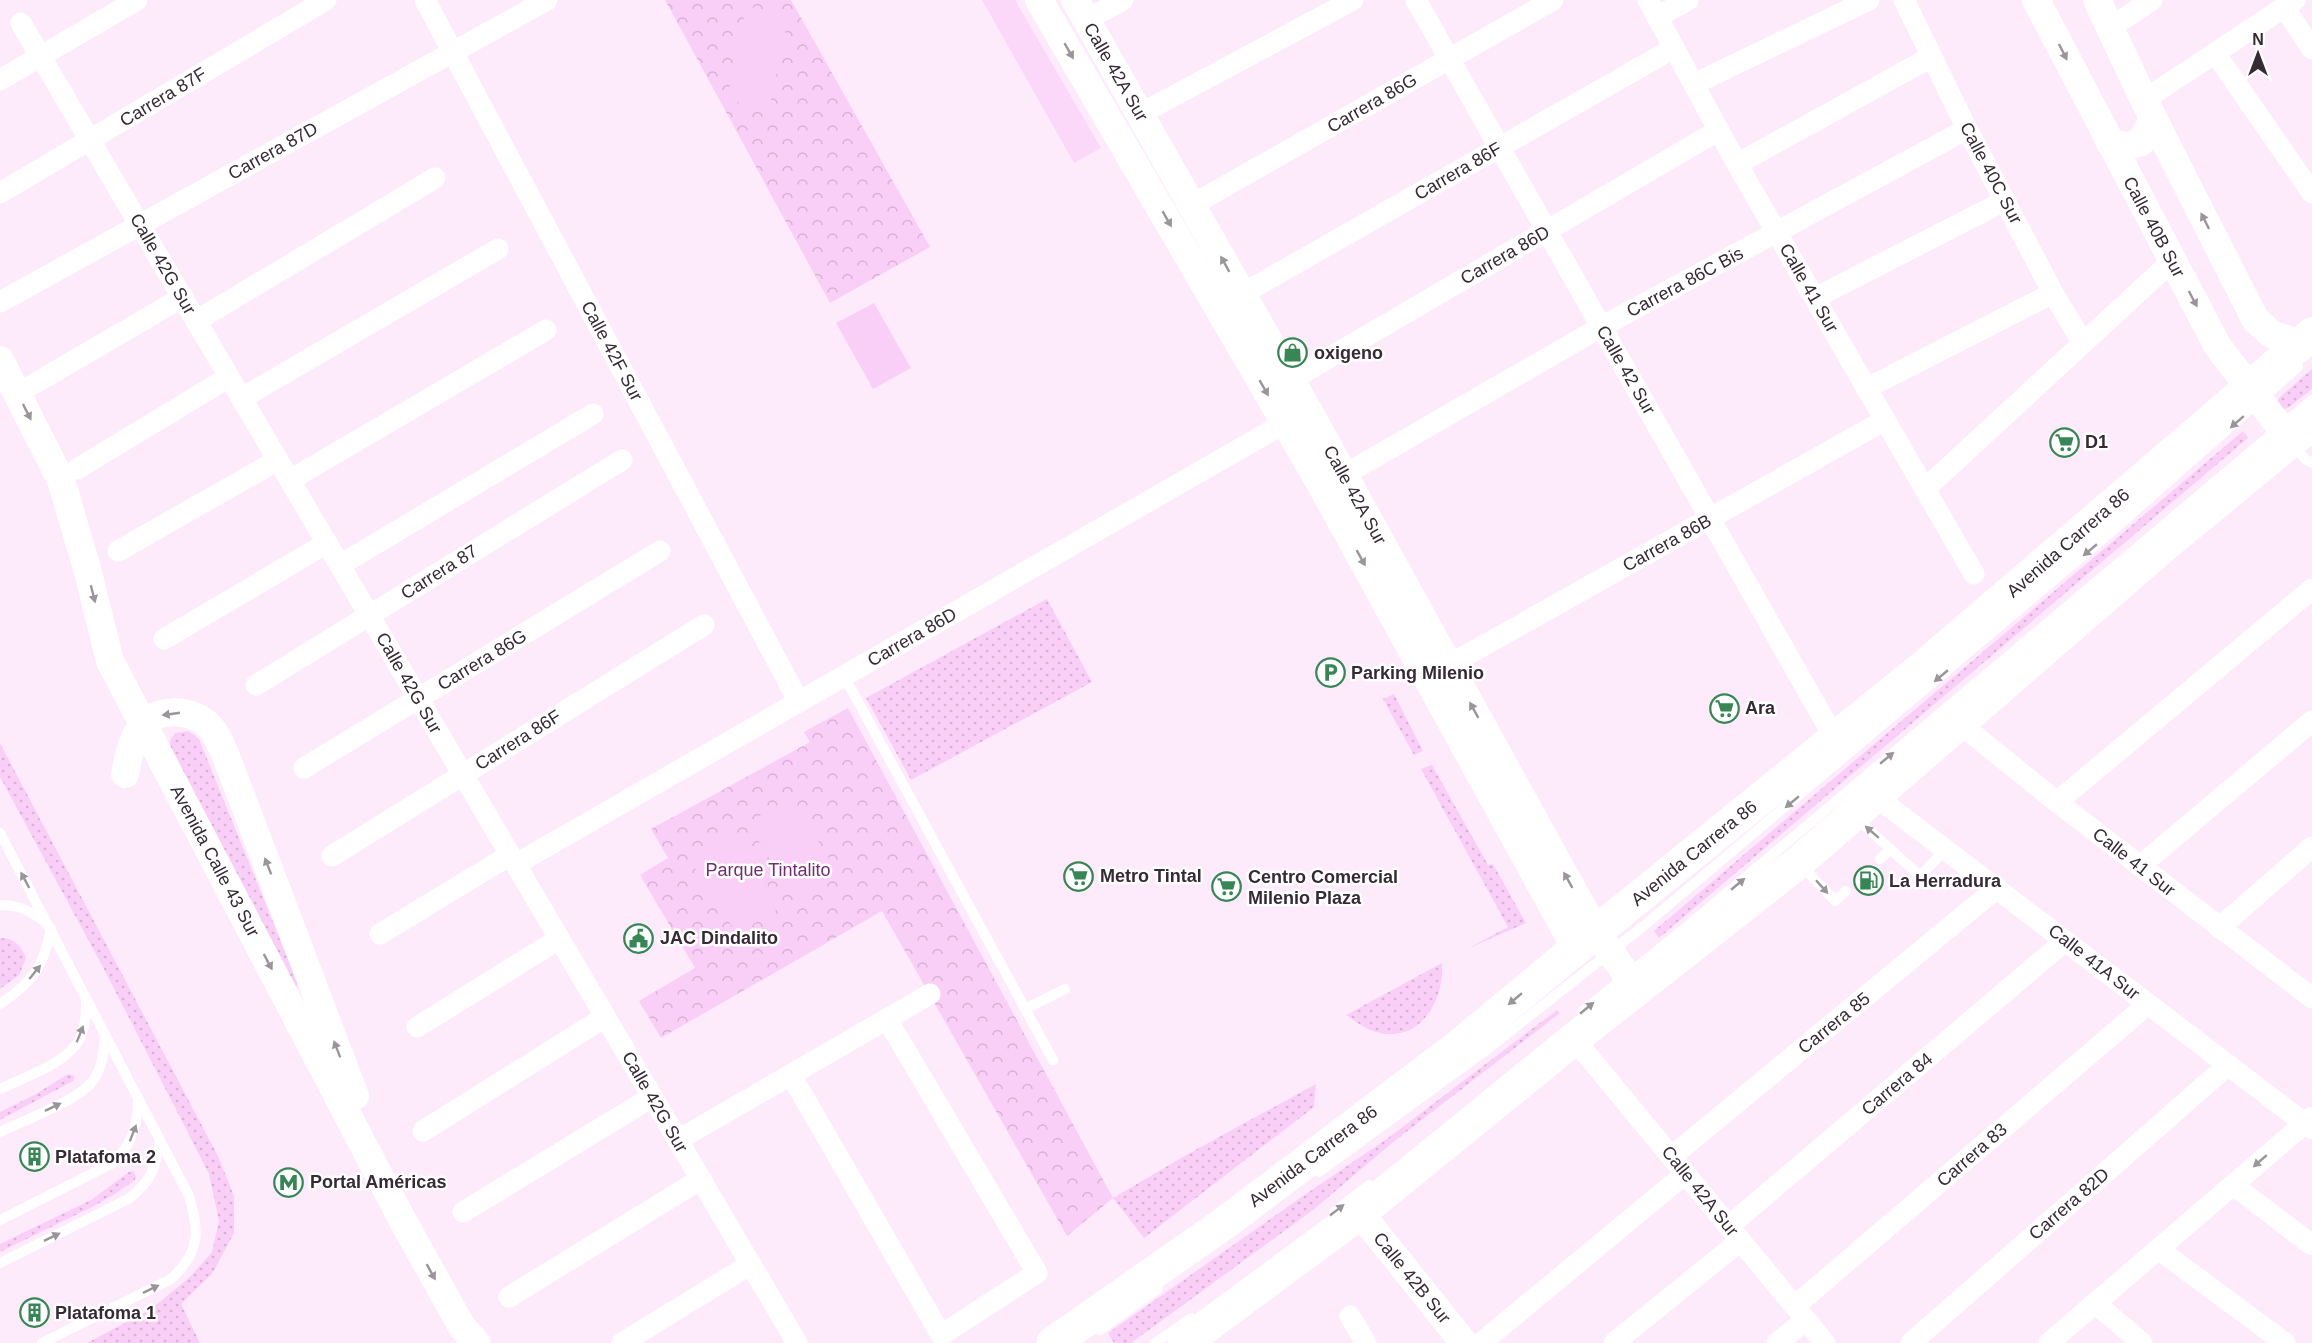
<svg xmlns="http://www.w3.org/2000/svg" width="2312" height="1343" font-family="Arial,sans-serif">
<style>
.built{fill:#fbd8f9}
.grass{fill:url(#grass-dots)}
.park{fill:url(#park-crowns)}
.pitch{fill:#facff7}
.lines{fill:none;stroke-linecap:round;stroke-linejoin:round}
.lane{stroke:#fff;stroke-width:10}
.street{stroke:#fff;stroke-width:21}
.secondary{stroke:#fff;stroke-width:28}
.primary{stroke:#fff;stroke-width:33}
.oneway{fill:#9a959a}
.labels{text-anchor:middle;stroke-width:5;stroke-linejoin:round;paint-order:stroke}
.street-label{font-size:18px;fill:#362b35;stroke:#fff}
.poi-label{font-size:18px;font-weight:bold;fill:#362b35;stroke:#fff;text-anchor:start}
.park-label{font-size:18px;fill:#732b73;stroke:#fff}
</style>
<defs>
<pattern id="grass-dots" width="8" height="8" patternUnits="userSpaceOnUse" patternTransform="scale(1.5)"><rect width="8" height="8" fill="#facff7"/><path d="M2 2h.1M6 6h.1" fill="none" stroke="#d7b2d4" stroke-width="1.8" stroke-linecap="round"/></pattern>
<pattern id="park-crowns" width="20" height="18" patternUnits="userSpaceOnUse" patternTransform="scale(1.5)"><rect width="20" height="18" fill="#facff7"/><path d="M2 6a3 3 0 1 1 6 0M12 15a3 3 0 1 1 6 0" fill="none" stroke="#d7b2d4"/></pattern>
</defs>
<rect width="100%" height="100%" fill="#fdebfc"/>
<polygon class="built" points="982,0 1015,0 1101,148 1074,163"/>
<g class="grass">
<polygon points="2312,369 2312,389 2288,408 2283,409 2278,402 2279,398"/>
<polygon points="2243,431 2248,438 1659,938 1654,931"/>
<polygon points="1047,599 1092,682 911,780 866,698"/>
<polygon points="1394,694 1423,751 1414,755 1383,699"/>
<polygon points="188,731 199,739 298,984 296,988 170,747 170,741 175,733"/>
<polygon points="0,743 218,1156 234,1196 234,1233 212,1274 181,1304 200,1343 87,1343 151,1309 190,1277 212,1252 219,1221 209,1174 104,969 0,777"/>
<polygon points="1432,765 1488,865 1493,864 1526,923 1469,948 1508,927 1421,769"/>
<path d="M0 938C14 938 21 945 26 958L19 975 0 989Z"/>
<path d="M1442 963C1445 1004 1416 1048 1370 1030 1361 1026 1354 1020 1346 1015Z"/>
<polygon points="1557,1010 1560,1013 1392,1143 1313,1210 1131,1343 1114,1343 1108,1333 1303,1196 1388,1138"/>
<polygon points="68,1074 75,1076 73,1081 0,1120 0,1112 36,1094"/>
<polygon points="1316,1084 1314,1107 1144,1238 1113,1198 1188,1154"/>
<polygon points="133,1171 136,1176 135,1180 115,1194 94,1206 0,1252 0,1244 91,1200 129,1172"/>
</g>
<g class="park">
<polygon points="665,0 791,0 930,247 830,303"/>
<polygon points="848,708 1113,1198 1067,1236 882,911 661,1038 639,1001 695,968 640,875 668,858 651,829 810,742 804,732"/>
</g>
<g class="pitch">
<polygon points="746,6 789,15 769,109 727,100"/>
<polygon points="874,303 911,368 873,389 836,323"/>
<polygon points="791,797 836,870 792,897 748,823"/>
<polygon points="734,832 781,907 737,934 690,860"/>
</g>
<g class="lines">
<g class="lane">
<polyline points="2293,444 2305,459 2312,463"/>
<polyline points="844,676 1053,1060"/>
<polyline points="1856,818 1920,876 1945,850"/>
<path d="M0 833 189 1196C200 1232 200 1252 171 1279L42 1343"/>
<polyline points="1880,859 1891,849"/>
<polyline points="1801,865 1835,901 1846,891"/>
<path d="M0 905C20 905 31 911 46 923"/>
<path d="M0 1004C33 982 44 966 51 928"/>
<polyline points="1025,1009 1065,989"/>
<polyline points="1582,1012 1695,920 2312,400"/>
<path d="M0 1089C25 1077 71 1062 81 1036 86 1024 86 1011 86 998"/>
<path d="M0 1132C23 1121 76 1101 91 1083 103 1069 104 1052 105 1034"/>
<polyline points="1319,1172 1485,1051 1646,924 2110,533 2298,367"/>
<polyline points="1334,1212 1369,1185"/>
<path d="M0 1220 111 1164C131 1147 138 1126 138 1100"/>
<path d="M0 1263 130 1198C152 1180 155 1168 160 1141"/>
<polyline points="1100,1330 1158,1289"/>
<polyline points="1155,1343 1191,1318"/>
</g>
<g class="street">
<polyline points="425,0 799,702"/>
<polyline points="1416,0 1835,739"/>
<polyline points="1648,0 1737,164 1974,574"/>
<polyline points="1904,0 1967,129 2053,293 2083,343"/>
<polyline points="2284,7 2312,49"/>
<polyline points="1657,17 1688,0"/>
<polyline points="1086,20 1123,0"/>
<polyline points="21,23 797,1343"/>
<polyline points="2110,28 2152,0"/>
<polyline points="2215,53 2312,193"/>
<polyline points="0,80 137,0"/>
<polyline points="1694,84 1869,0"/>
<polyline points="2144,100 2295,0"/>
<polyline points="1140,114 1353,0"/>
<polyline points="1737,164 1931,57"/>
<polyline points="0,193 326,0"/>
<polyline points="1192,205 1553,0"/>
<polyline points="1242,294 1674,48"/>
<polyline points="1815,298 2006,200"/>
<polyline points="0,302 547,0"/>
<polyline points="196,321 435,178"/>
<polyline points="1291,380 1719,130"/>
<polyline points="32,385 183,297"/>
<polyline points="1867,388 2053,293"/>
<polyline points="242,398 498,249"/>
<polyline points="77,469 229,377"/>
<polyline points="1344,475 1601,327 1967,129"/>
<polyline points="290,480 546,330"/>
<polyline points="1925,489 2172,261"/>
<polyline points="118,551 278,460"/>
<polyline points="340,565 593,414"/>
<polyline points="164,639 327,543"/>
<polyline points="1449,665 1885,420"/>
<polyline points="256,685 622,460"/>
<polyline points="1959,723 2057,802 2312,998"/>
<polyline points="304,768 660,551"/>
<polyline points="1875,796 2312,1129"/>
<polyline points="2057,802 2312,589"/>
<polyline points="332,856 704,625"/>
<polyline points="516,864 1297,416"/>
<polyline points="2140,866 2312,721"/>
<polyline points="2219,928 2312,847"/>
<polyline points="380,934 510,855"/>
<polyline points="417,1027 559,939"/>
<polyline points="1574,1039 1825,1343"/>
<polyline points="791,1075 941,1335 1037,1273 887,1019"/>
<polyline points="423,1131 605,1017"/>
<polyline points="678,1140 930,994"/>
<polyline points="1671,1157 1997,888"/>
<polyline points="2233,1185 2312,1245"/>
<polyline points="463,1212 652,1097"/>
<polyline points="1729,1226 2065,941"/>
<polyline points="2158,1249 2285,1343"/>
<polyline points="509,1297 701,1179"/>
<polyline points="2095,1303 2142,1343"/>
<polyline points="1795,1306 2148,1004"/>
<polyline points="1350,1316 1366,1343"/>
<polyline points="622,1343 751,1264"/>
<polyline points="1481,1343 1685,1174"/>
<polyline points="1614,1343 1740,1241"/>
<polyline points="1777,1343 1806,1320"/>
<polyline points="1911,1343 2228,1065"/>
<polyline points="2049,1343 2312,1117"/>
</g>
<g class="secondary">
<polyline points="1039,0 1320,483 1576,949"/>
<polyline points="1075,0 1308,410 1596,932 1637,989"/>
<polyline points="2036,0 2218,347 2291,441"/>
<polyline points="2097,0 2144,100 2255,319 2271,334 2301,344"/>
<polyline points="2110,143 2128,146 2141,142 2149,128 2152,117"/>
<polyline points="0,360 61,480 88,572 110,661 403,1221 462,1327 477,1343"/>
<path d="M125 774C128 759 131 743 139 730 154 706 193 708 210 727 219 737 224 752 229 764L355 1096"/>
<polyline points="1360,1213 1464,1343"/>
</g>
<g class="primary">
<polyline points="1053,1343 1226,1222 1455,1049 1596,932 1923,667 2312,334"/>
<polyline points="1184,1343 1360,1213 1574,1039 1799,862 2166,544 2312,424"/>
</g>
</g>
<defs><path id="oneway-solid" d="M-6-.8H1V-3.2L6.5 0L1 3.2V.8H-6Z" transform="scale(1.5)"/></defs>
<g class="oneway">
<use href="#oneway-solid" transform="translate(1069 51) rotate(60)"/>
<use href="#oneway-solid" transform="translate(2063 52) rotate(63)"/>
<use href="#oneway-solid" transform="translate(1167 219) rotate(60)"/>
<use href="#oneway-solid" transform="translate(2205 221) rotate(-117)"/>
<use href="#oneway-solid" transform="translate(1225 264) rotate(-119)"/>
<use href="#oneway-solid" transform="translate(2193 299) rotate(62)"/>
<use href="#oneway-solid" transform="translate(1264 388) rotate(60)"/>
<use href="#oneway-solid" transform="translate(27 412) rotate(63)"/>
<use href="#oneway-solid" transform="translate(2237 422) rotate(139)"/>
<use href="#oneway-solid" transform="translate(2090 550) rotate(140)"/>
<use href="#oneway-solid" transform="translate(1361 558) rotate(61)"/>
<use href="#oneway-solid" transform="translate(93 594) rotate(76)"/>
<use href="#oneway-solid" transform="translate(1941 676) rotate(140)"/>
<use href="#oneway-solid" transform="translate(1474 710) rotate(-119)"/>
<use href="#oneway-solid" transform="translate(171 714) rotate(172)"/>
<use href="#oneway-solid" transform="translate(1887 758) rotate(-40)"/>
<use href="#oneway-solid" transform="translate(1792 802) rotate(140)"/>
<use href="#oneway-solid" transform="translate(1872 832) rotate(-139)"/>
<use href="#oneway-solid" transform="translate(268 866) rotate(-111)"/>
<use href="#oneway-solid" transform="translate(25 880) rotate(-118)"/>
<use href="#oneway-solid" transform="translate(1568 880) rotate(-119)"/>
<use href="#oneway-solid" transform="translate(1738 884) rotate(-40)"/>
<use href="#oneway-solid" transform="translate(1822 887) rotate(48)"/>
<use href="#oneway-solid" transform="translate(268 962) rotate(62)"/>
<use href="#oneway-solid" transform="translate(35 972) rotate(-51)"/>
<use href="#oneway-solid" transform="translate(1515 999) rotate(140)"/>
<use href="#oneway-solid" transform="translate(1587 1008) rotate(-40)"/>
<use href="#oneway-solid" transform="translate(80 1034) rotate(-68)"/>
<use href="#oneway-solid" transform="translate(337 1049) rotate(-111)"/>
<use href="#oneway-solid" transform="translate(53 1107) rotate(-26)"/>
<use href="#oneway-solid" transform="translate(133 1133) rotate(-69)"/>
<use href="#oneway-solid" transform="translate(2260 1161) rotate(139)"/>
<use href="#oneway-solid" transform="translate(1337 1210) rotate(-38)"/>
<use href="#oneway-solid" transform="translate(52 1237) rotate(-26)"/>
<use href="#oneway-solid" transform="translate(431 1272) rotate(61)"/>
<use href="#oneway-solid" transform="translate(151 1289) rotate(-26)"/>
</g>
<defs>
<symbol id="shop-ring" viewBox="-11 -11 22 22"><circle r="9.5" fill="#fff" stroke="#388655" stroke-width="1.5"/><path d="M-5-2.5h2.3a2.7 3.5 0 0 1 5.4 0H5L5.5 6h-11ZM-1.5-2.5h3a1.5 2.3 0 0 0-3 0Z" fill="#388655"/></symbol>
<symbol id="supermarket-ring" viewBox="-11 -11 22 22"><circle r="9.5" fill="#fff" stroke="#388655" stroke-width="1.5"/><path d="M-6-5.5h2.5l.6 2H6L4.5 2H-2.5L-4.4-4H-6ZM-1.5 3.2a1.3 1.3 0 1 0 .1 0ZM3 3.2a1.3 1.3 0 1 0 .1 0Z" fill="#388655"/></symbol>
<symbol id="parking-ring" viewBox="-11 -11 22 22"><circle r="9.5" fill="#fff" stroke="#388655" stroke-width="1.5"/><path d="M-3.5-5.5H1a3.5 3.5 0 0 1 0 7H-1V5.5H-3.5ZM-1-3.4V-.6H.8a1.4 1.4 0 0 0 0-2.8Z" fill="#388655"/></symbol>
<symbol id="fuel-ring" viewBox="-11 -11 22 22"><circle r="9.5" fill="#fff" stroke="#388655" stroke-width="1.5"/><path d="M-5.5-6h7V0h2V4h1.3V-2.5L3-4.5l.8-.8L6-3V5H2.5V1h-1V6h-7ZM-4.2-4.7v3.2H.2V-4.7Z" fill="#388655"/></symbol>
<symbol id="civic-ring" viewBox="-11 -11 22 22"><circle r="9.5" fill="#fff" stroke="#388655" stroke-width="1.5"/><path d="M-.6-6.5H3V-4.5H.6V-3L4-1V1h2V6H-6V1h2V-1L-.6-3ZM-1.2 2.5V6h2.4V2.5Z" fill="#388655"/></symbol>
<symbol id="building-ring" viewBox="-11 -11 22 22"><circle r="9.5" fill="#fff" stroke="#388655" stroke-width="1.5"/><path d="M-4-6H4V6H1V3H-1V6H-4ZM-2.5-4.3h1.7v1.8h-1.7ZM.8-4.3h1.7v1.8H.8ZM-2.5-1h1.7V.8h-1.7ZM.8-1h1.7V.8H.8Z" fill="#388655"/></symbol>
<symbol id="metro-ring" viewBox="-11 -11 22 22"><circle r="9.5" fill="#fff" stroke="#388655" stroke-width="1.5"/><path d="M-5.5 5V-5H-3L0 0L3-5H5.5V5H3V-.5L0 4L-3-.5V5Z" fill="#388655"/></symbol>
</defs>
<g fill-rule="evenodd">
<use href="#shop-ring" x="1276" y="336" width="33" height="33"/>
<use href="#supermarket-ring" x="2048" y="426" width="33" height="33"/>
<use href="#parking-ring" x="1314" y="656" width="33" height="33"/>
<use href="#supermarket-ring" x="1708" y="692" width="33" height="33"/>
<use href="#supermarket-ring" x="1062" y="860" width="33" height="33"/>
<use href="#fuel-ring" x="1852" y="864" width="33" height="33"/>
<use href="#supermarket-ring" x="1210" y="870" width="33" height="33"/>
<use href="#civic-ring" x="622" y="922" width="33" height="33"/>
<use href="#building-ring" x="18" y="1140" width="33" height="33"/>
<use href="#metro-ring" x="272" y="1166" width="33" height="33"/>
<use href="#building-ring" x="18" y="1296" width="33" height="33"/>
</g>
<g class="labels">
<g class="street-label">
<text transform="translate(1116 72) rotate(60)" y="6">Calle 42A Sur</text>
<text transform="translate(163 97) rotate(-31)" y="6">Carrera 87F</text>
<text transform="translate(1372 103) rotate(-30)" y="6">Carrera 86G</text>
<text transform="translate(273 151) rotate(-29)" y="6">Carrera 87D</text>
<text transform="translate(1458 171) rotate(-30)" y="6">Carrera 86F</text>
<text transform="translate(1991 173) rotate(62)" y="6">Calle 40C Sur</text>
<text transform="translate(2154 227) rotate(62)" y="6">Calle 40B Sur</text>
<text transform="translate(1505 255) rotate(-30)" y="6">Carrera 86D</text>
<text transform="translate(163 264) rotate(60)" y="6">Calle 42G Sur</text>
<text transform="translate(1685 282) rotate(-28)" y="6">Carrera 86C Bis</text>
<text transform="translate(1809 288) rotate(60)" y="6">Calle 41 Sur</text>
<text transform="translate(612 351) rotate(62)" y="6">Calle 42F Sur</text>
<text transform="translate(1626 370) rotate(60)" y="6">Calle 42 Sur</text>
<text transform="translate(1355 495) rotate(61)" y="6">Calle 42A Sur</text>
<text transform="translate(1667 543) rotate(-29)" y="6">Carrera 86B</text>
<text transform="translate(2068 543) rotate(-41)" y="6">Avenida Carrera 86</text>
<text transform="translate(439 572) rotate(-32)" y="6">Carrera 87</text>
<text transform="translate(912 637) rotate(-30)" y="6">Carrera 86D</text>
<text transform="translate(482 660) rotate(-31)" y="6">Carrera 86G</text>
<text transform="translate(409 683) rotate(60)" y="6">Calle 42G Sur</text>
<text transform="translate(518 740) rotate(-32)" y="6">Carrera 86F</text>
<text transform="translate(1694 853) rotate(-39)" y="6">Avenida Carrera 86</text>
<text transform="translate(215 861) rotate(62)" y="6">Avenida Calle 43 Sur</text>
<text transform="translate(2134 862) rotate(38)" y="6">Calle 41 Sur</text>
<text transform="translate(2094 962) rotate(38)" y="6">Calle 41A Sur</text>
<text transform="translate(1834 1023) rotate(-39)" y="6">Carrera 85</text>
<text transform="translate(1897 1084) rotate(-40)" y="6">Carrera 84</text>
<text transform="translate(655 1102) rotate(60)" y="6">Calle 42G Sur</text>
<text transform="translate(1972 1155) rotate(-41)" y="6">Carrera 83</text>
<text transform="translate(1313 1156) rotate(-37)" y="6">Avenida Carrera 86</text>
<text transform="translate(1700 1191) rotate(51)" y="6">Calle 42A Sur</text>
<text transform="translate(2069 1204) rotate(-41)" y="6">Carrera 82D</text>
<text transform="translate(1412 1278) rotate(51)" y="6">Calle 42B Sur</text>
</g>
<g class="poi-label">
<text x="1314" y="359">oxigeno</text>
<text x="2085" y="448">D1</text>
<text x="1351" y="679">Parking Milenio</text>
<text x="1745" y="714">Ara</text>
<text x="1100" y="882">Metro Tintal</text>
<text x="1248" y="883">Centro Comercial<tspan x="1248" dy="21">Milenio Plaza</tspan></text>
<text x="1889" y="887">La Herradura</text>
<text x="660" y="944">JAC Dindalito</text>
<text x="55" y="1163">Platafoma 2</text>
<text x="310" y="1188">Portal Américas</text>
<text x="55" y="1319">Platafoma 1</text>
</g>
<g class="park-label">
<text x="768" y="876">Parque Tintalito</text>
</g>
</g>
<g transform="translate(2258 54)" stroke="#ffffff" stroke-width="4.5" paint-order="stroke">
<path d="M0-4.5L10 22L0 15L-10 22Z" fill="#362b35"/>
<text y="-9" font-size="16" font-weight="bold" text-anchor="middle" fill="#362b35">N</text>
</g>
</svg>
